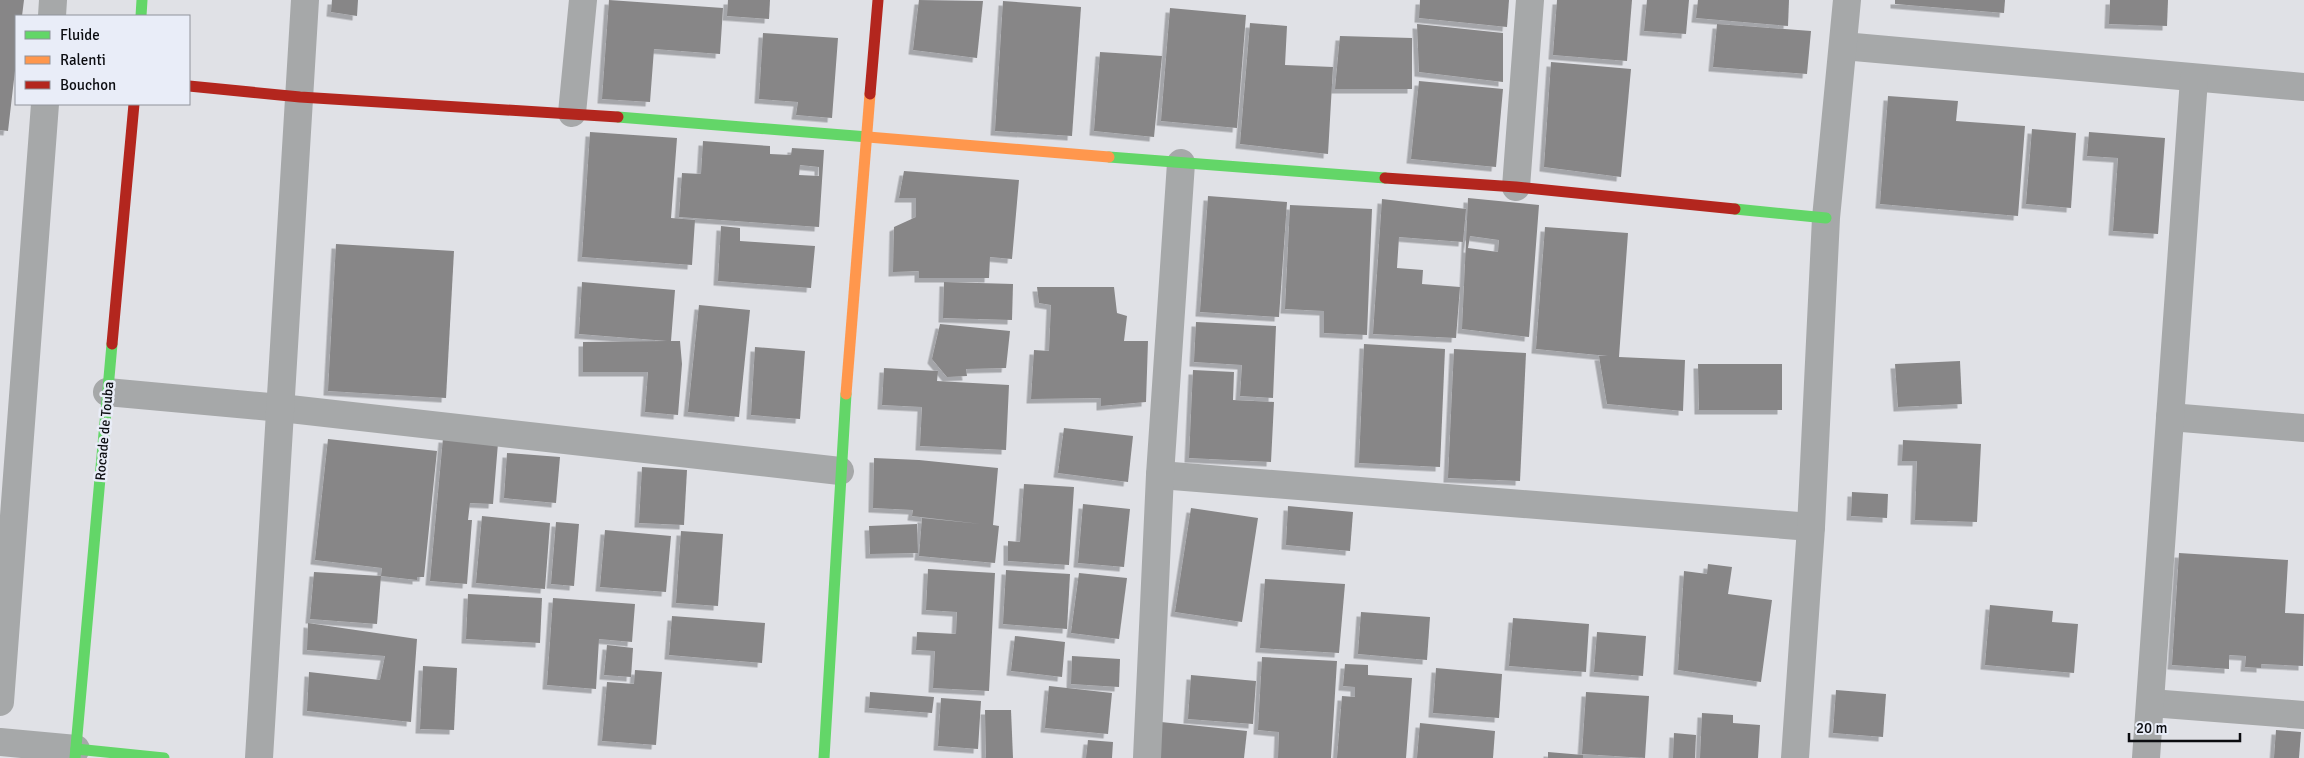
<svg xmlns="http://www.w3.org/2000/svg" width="2304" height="758" font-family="Signika,sans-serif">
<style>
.building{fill:#878687;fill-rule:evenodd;filter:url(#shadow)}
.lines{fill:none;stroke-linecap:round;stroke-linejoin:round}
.street{stroke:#a6a8a9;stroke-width:28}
.fast{stroke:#63d668;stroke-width:11}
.slow{stroke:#ff974d;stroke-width:11}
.jam{stroke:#b3261e;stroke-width:11}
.labels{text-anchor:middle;stroke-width:5;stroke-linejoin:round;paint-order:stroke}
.street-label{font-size:14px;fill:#0b0c10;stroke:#e9edf8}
</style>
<defs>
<filter id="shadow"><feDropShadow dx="-4.5" dy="4.5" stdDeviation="0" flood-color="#0004"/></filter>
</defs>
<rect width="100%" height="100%" fill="#e0e1e6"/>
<g class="building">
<polygon points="0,0 24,0 22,16 16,16 16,62 8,131 0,130"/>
<polygon points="332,0 358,0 357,16 331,12"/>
<polygon points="609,0 723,8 720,54 654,49 650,102 602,99"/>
<polygon points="728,0 770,0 769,19 727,16"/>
<polygon points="919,0 983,1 977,58 913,50"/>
<polygon points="1420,0 1509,0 1507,27 1419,18"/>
<polygon points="1557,0 1632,0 1627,61 1553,55"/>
<polygon points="1647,0 1689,0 1686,34 1644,31"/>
<polygon points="1698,0 1789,0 1788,26 1696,18"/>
<polygon points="1895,0 2005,0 2004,13 1895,4"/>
<polygon points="2110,0 2168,0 2167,26 2109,24"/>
<polygon points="1003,1 1081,7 1072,136 995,131"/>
<polygon points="1170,8 1246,15 1237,128 1161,121"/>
<polygon points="1250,23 1287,26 1285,65 1333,67 1328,154 1240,144"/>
<polygon points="1417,24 1503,33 1503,82 1419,72"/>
<polygon points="1717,24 1811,31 1807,74 1713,67"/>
<polygon points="763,33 838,38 832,118 796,115 798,102 759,99"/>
<polygon points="1340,36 1412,38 1412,89 1335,89"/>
<polygon points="1100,52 1162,56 1154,137 1094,131"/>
<polygon points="1551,62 1631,69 1621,177 1544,167"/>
<polygon points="1419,81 1503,89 1496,167 1411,159"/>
<polygon points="1888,96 1958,101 1956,121 2025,126 2018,216 1880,204"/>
<polygon points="2032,129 2076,133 2071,208 2026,204"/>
<polygon points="590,132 677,138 671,218 695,220 692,265 582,257"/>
<polygon points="2089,132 2165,138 2158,234 2113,231 2118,158 2087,156"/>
<path d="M703 141 770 146V154L791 155 792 148 824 150 819 227 679 217 682 173 701 174ZM800 165 819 167V176L799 175Z"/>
<polygon points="904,171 1019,180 1012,259 990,257 989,278 919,278 919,271 893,272 894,227 916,217 916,198 899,198"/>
<polygon points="1208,196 1287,202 1279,317 1200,312"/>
<path d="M1468 198 1539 205 1529 337 1462 329ZM1470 236 1499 240 1498 252 1468 248Z"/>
<polygon points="1382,199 1466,209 1463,242 1399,237 1397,268 1423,270 1422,284 1460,287 1456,338 1373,334"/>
<polygon points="1290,205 1372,209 1367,335 1324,333 1324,311 1285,309"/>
<polygon points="721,226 740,228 740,241 815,246 811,288 718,281"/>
<polygon points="1545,227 1628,233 1619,357 1685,360 1683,411 1607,404 1599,356 1608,356 1536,349"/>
<polygon points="336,244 454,251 446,398 328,391"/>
<polygon points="582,282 675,290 671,341 680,341 682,364 678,415 645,412 648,372 583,372 583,342 667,341 579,334"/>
<polygon points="944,282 1013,284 1012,320 943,318"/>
<polygon points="1037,287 1114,287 1117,313 1127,316 1124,341 1148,341 1146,402 1101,406 1101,398 1031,399 1034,350 1049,351 1051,305 1039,303"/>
<polygon points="699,305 750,310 739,417 688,412"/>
<polygon points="1196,322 1276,326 1273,398 1240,396 1242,365 1194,362"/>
<polygon points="940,324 1010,331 1006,368 966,369 967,376 947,377 932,359"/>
<polygon points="1364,344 1445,349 1440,467 1359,463"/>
<polygon points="755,347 805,351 800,419 751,415"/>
<polygon points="1454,349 1526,353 1520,481 1448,478"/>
<polygon points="1960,361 1962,404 1898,407 1895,364"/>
<polygon points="1698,364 1782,364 1782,410 1699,410"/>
<polygon points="884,368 938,371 937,381 1009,385 1006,450 920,446 922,407 882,405"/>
<polygon points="1193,370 1234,372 1233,400 1274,402 1271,462 1189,458"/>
<polygon points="1064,428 1133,436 1128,482 1058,473"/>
<polygon points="443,438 498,443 493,504 470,503 468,520 472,520 467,584 430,581"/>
<polygon points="328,439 437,451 424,577 417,577 417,580 381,576 382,568 315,560"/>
<polygon points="1903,440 1981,444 1977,522 1915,520 1917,461 1902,461"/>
<polygon points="507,453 560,457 556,503 504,498"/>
<polygon points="874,458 919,460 998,468 993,525 999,526 995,563 919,556 922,518 981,524 912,516 913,510 873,508"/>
<polygon points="642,467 687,470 684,525 639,523"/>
<polygon points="1024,484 1074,487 1069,565 1008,561 1008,541 1020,542"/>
<polygon points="1852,492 1888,494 1887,518 1851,516"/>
<polygon points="1083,504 1130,509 1124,567 1078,563"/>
<polygon points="1288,506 1353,512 1350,551 1286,545"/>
<polygon points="1191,508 1258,518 1242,622 1175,612"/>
<polygon points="482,516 550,523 545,589 476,583"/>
<polygon points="556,522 579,524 574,586 551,584"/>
<polygon points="917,524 918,553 870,554 869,526"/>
<polygon points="605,530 671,536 666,592 600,587"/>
<polygon points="681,531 723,534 718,606 676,603"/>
<polygon points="2179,553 2288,560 2285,613 2304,614 2303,666 2261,664 2261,668 2245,667 2246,656 2229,655 2229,669 2172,665"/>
<polygon points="1708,564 1732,567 1728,594 1772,600 1761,682 1678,670 1684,571 1707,574"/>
<polygon points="928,569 995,573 989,691 933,688 935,651 916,650 917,632 956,634 957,612 926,610"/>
<polygon points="1006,570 1070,574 1067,629 1003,624"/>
<polygon points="314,572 381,576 377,624 310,619"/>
<polygon points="1079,573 1127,578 1119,639 1071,633"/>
<polygon points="1265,579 1345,584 1339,653 1260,648"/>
<polygon points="468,594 542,598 540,643 466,639"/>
<polygon points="553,598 635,604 632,642 599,639 596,689 547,685"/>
<polygon points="1990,605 2053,611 2052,622 2078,624 2074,673 1985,665"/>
<polygon points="1361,612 1430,617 1427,660 1358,654"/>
<polygon points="672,616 765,623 762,663 669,655"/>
<polygon points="1513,618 1589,624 1586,672 1509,666"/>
<polygon points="308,623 417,639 411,722 307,711 309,672 380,680 385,656 307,650"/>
<polygon points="1597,632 1646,636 1643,676 1594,672"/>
<polygon points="1015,636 1065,642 1062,677 1011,671"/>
<polygon points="607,645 633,648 631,677 604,675"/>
<polygon points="1072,656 1120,659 1119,687 1071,684"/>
<polygon points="1262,657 1337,661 1331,758 1278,758 1279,732 1258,730"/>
<polygon points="1345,664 1368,665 1368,675 1412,678 1406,758 1337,758 1342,696 1355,697 1355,687 1343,686"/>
<polygon points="423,666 457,668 454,730 420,729"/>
<polygon points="1436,668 1502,674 1499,718 1433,713"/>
<polygon points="635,670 662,672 656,745 602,741 607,682 634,684"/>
<polygon points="1191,675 1256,681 1253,724 1188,719"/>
<polygon points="1049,686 1112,693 1108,734 1045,728"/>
<polygon points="1836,690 1886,694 1883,737 1833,733"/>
<polygon points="870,692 934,697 932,713 869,708"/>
<polygon points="1586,692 1649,696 1645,758 1582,754"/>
<polygon points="941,698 981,701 978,749 938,746"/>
<polygon points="985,710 1011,710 1013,758 986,758"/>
<polygon points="1702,713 1733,715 1733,723 1760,725 1758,758 1700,758"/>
<polygon points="1161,722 1247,731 1244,758 1161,758"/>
<polygon points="1420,723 1495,731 1493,758 1417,758"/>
<polygon points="2276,730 2301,732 2299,758 2274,758"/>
<polygon points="1674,733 1696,735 1695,758 1673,758"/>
<polygon points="1088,740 1113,742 1112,758 1086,758"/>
<polygon points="1548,752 1583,755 1583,758 1548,758"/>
</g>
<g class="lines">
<g class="street">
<polyline points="52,16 53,0"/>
<polyline points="1843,46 2304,87"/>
<polyline points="572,113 583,0"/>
<polyline points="1516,187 1530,0"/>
<polyline points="107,392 281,408 840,471"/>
<polyline points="2170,417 2304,428"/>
<polyline points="1160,475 1811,527"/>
<polyline points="0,702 45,104"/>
<polyline points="2151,703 2304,715"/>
<polyline points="0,742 76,749"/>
<polyline points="259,758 305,0"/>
<polyline points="1147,758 1160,475 1181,163"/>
<polyline points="1795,758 1811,527 1826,218 1847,0"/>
<polyline points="2146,758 2194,79"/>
</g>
<g class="fast">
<polyline points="141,16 142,0"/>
<polyline points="618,117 868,137"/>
<polyline points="1109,157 1385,178"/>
<polyline points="1735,209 1826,218"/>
<polyline points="76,749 164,758"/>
<polyline points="75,758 112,344"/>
<polyline points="824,758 846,394"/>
</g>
<g class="slow">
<polyline points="868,137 1109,157"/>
<polyline points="846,394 870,94"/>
</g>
<g class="jam">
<polyline points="189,86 300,97 618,117"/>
<polyline points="870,94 878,0"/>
<polyline points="1385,178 1516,187 1735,209"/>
<polyline points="112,344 134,104"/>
</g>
</g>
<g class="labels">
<g class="street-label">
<text transform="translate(104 431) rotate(-85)" y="5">Rocade de Touba</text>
</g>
</g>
<rect x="15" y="15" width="175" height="90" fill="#e9edf8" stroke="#90939b"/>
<rect x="25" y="31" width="25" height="8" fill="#63d668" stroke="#90939b"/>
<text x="60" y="40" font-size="15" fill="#0b0c10">Fluide</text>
<rect x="25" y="56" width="25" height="8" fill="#ff974d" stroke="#90939b"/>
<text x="60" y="65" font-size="15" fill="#0b0c10">Ralenti</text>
<rect x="25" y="81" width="25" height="8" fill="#b3261e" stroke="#90939b"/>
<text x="60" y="90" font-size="15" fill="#0b0c10">Bouchon</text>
<path d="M2129 733v8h111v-8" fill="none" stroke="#0b0c10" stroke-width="2.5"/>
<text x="2136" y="733" font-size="15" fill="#0b0c10" stroke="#e9edf8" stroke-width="4" paint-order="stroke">20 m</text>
</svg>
